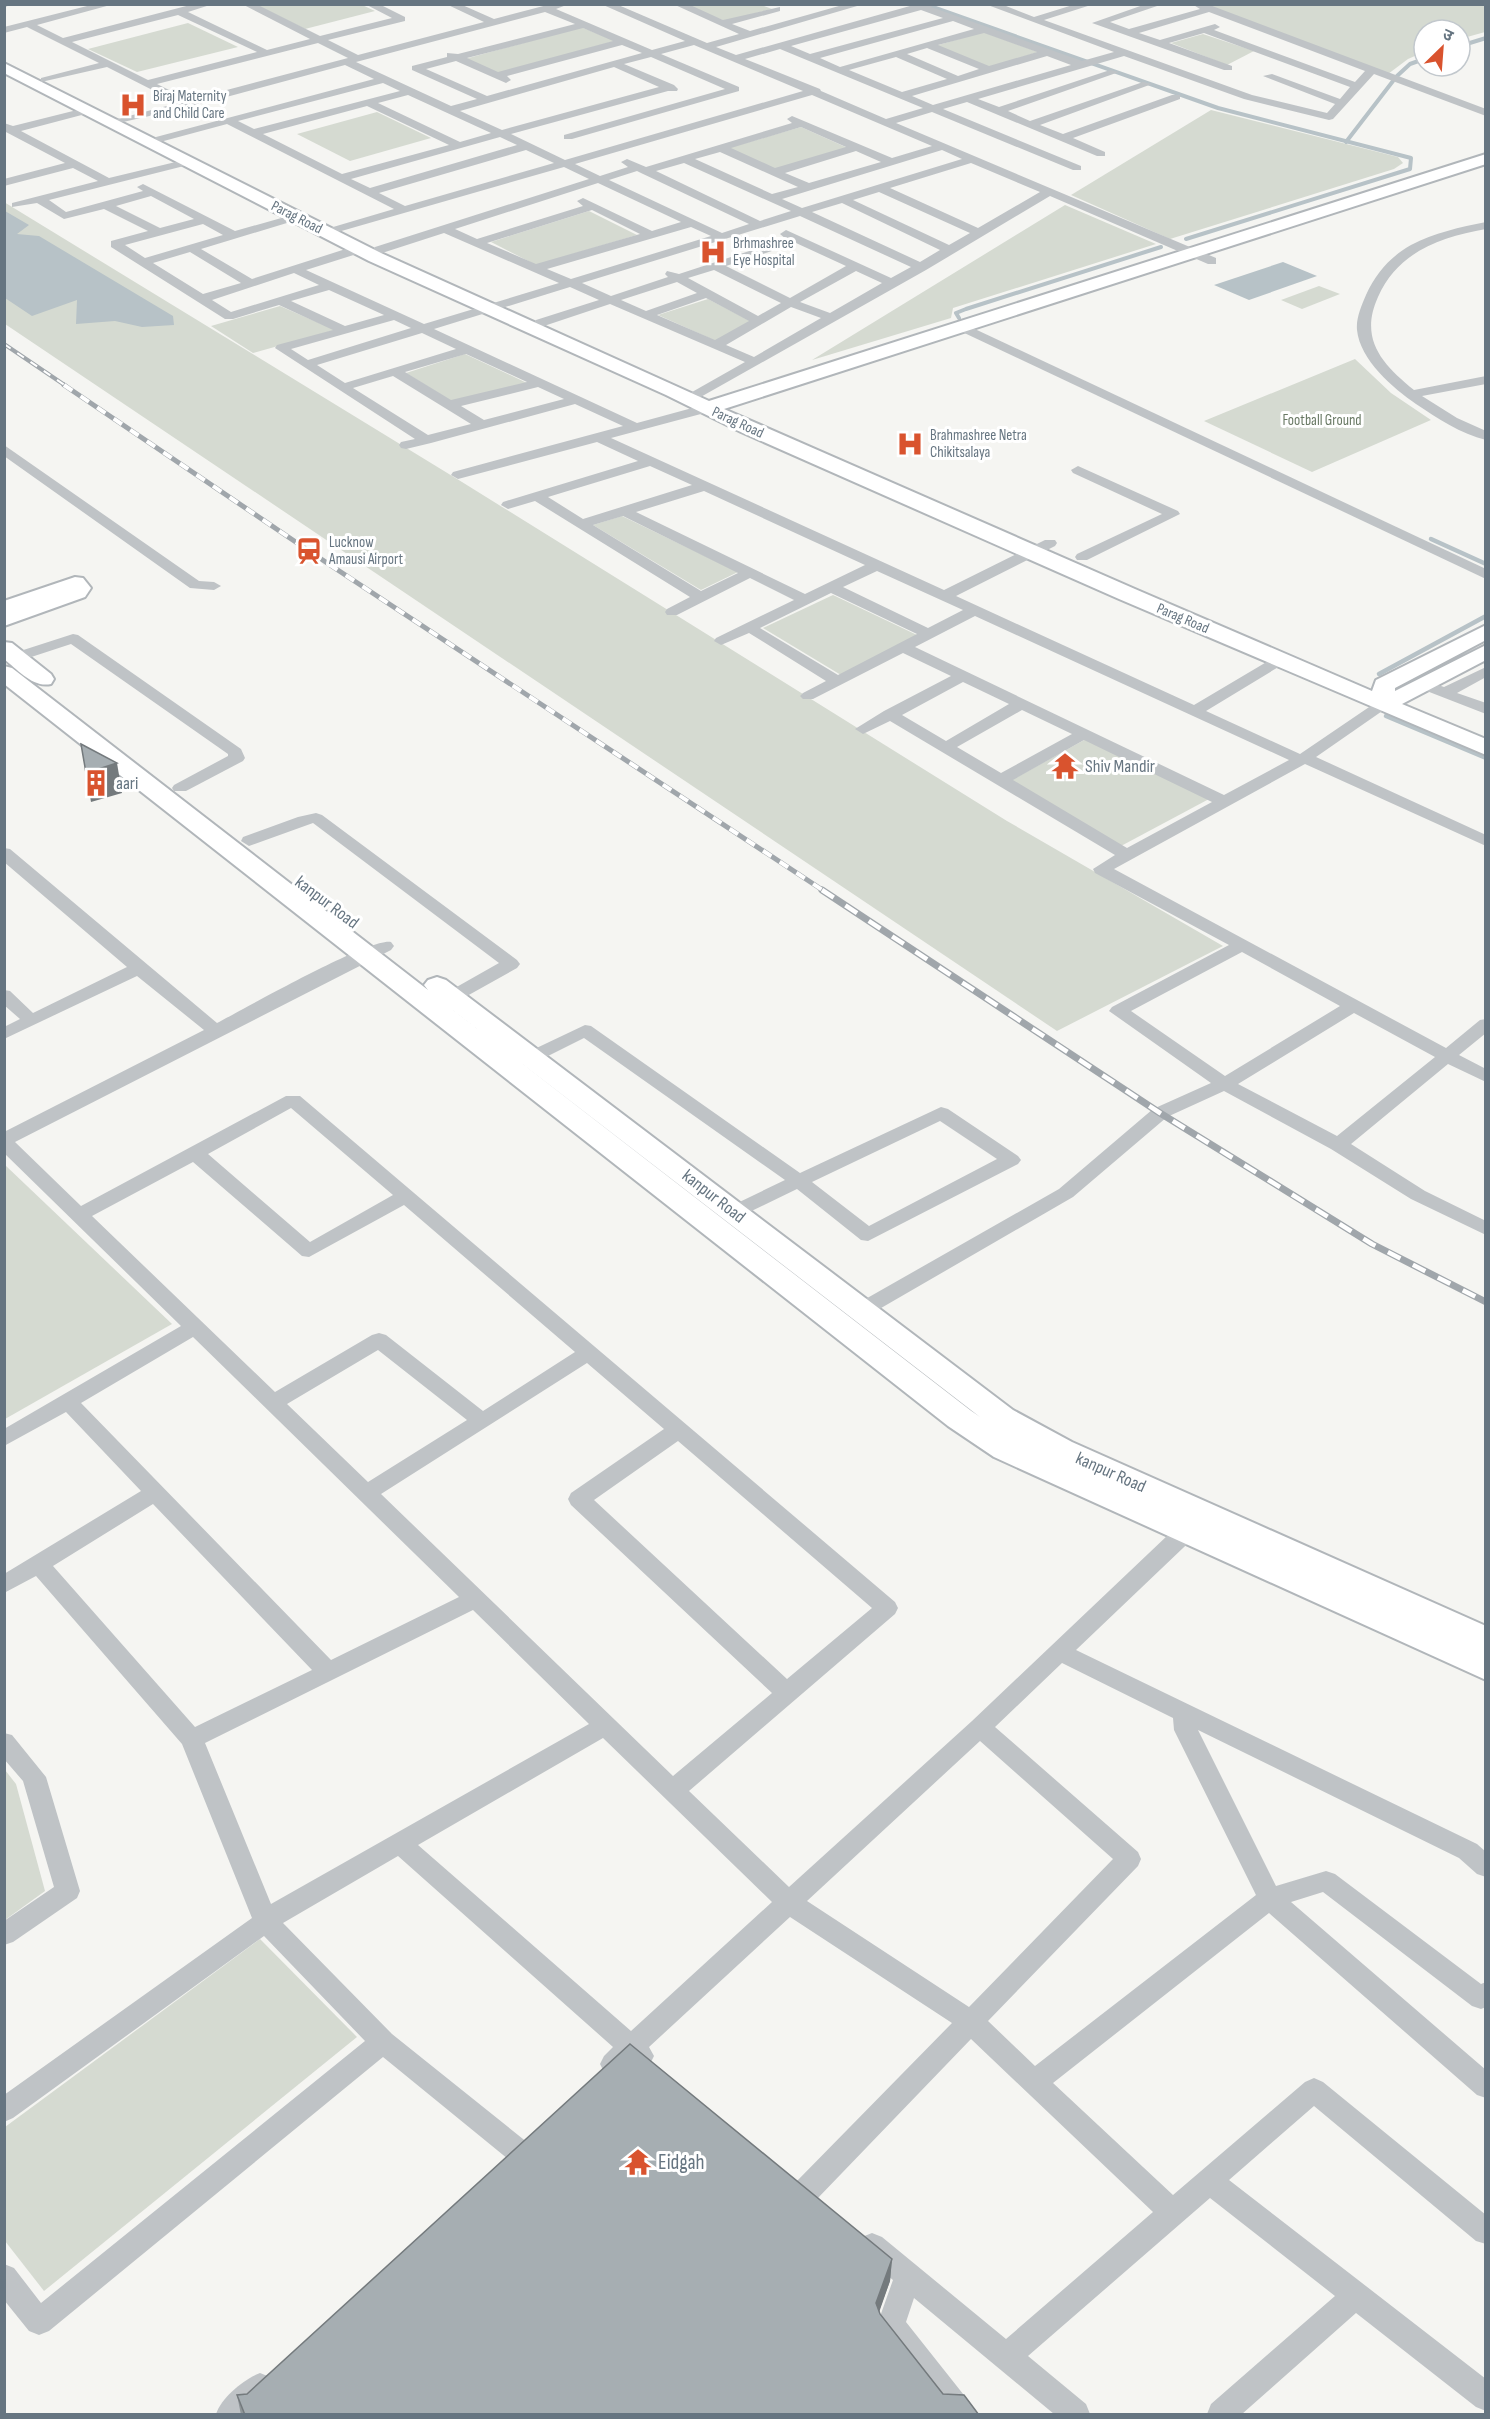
<svg xmlns="http://www.w3.org/2000/svg" width="1490" height="2419" font-family="'Sofia Sans Condensed','Noto Sans Devanagari',sans-serif">
<style>
.green{fill:#d5dad1}
.water{fill:#b7c2c7}
.lines{fill:none;stroke-linecap:round;stroke-linejoin:round}
.stream-far1{stroke:#b7c2c7;stroke-width:4}
.stream{stroke:#b7c2c7;stroke-width:4.5}
.secondary-casing{stroke:#b1b6ba;stroke-width:4}
.street{fill:#bfc3c6;fill-rule:evenodd}
.secondary{fill:#fff;fill-rule:evenodd}
.rail-far2-casing{stroke:#a0a6ab;stroke-width:4}
.rail-far1-casing{stroke:#a0a6ab;stroke-width:5}
.rail-casing{stroke:#a0a6ab;stroke-width:7}
.rail-far2{stroke:#fff;stroke-width:2;stroke-dasharray:8;stroke-linecap:butt}
.rail-far1{stroke:#fff;stroke-width:4;stroke-dasharray:10;stroke-linecap:butt}
.rail{stroke:#fff;stroke-width:4.5;stroke-dasharray:14;stroke-linecap:butt}
.wall{fill:#8f9699}
.shaded-wall{fill:#747a7d}
.building{fill:#a6aeb2;stroke:#747a7d;stroke-width:1.5}
.labels{text-anchor:middle;stroke-width:6;stroke-linejoin:round;paint-order:stroke}
.far-poi-label{font-size:15px;fill:#667581;stroke:#fff;text-anchor:start}
.far-street-label{font-size:15px;fill:#667581;stroke:#fff}
.far-park-label{font-size:15px;fill:#697964;stroke:#fff}
.poi-label{font-size:18px;fill:#667581;stroke:#fff;text-anchor:start}
.street-label{font-size:18px;fill:#667581;stroke:#fff}
.near-poi-label{font-size:21px;fill:#667581;stroke:#fff;text-anchor:start}
</style>
<rect width="100%" height="100%" fill="#f5f5f2"/>
<g class="green">
<polygon points="360,4 375,11 305,29 255,5"/>
<polygon points="684,5 761,5 772,9 725,21"/>
<polygon points="1205,5 1485,5 1485,32 1460,39 1460,30 1424,30 1424,52 1408,59 1388,74"/>
<polygon points="188,23 238,47 137,72 88,49"/>
<polygon points="581,27 615,41 499,73 465,59"/>
<polygon points="983,32 1038,52 990,67 935,46"/>
<polygon points="1203,34 1254,51 1227,65 1171,43"/>
<polygon points="1211,110 1398,157 1403,163 1394,169 1170,239 1071,195"/>
<polygon points="377,112 431,138 350,161 297,134"/>
<polygon points="801,127 850,149 777,170 728,148"/>
<polygon points="4,202 462,482 1007,821 1223,946 1057,1031 5,324"/>
<polygon points="1065,205 1156,244 953,308 951,318 812,360"/>
<polygon points="589,211 637,235 536,265 491,242"/>
<polygon points="1319,286 1340,294 1302,309 1281,300"/>
<polygon points="708,299 750,321 716,341 658,315"/>
<polygon points="280,306 335,330 253,353 211,326"/>
<polygon points="465,354 527,383 453,402 406,373"/>
<polygon points="1355,359 1391,393 1431,420 1312,472 1204,421"/>
<polygon points="622,516 738,572 701,590 593,525"/>
<polygon points="833,595 917,635 841,675 763,628"/>
<polygon points="1086,739 1209,799 1121,846 1010,781"/>
<polygon points="5,1165 172,1324 5,1419 4,1419"/>
<polygon points="5,1770 16,1784 45,1891 5,1920"/>
<polygon points="260,1939 357,2037 44,2291 5,2241 5,2127"/>
</g>
<g class="water">
<polygon points="5,211 29,225 17,234 39,236 173,316 174,325 142,327 115,321 76,324 77,300 32,316 5,298"/>
<polygon points="1283,262 1317,276 1249,300 1214,285"/>
</g>
<g class="lines">
<g class="stream-far1">
<polyline points="927,5 1218,108 1411,158 1410,169 1186,239"/>
<polyline points="1460,46 1486,38"/>
<polyline points="1397,76 1410,64 1424,59"/>
<polyline points="1346,142 1393,81"/>
<polyline points="959,318 956,313 966,309 1161,247"/>
</g>
<g class="stream">
<polyline points="1431,539 1486,564"/>
<polyline points="1379,674 1486,616"/>
<polyline points="1386,716 1486,758"/>
</g>
<defs>
<g id="secondary">
<polygon points="4,63 381,253 709,401 1486,154 1486,164 724,409 1135,589 1372,691 1376,680 1486,625 1486,640 1395,688 1395,691 1486,645 1486,660 1402,704 1486,739 1486,755 1119,599 741,432 666,395 369,261 4,73"/>
<polygon points="75,577 83,578 91,588 85,597 4,626 4,601"/>
<path d="M4 642 12 643 51 674 54 679 51 684C33 688 18 670 4 659Z"/>
<path d="M4 666 12 668 428 990 424 985 428 980 437 977 446 980 1013 1410 1072 1442 1486 1626V1680L994 1457 948 1426 4 684ZM432 994 980 1417 970 1410Z"/>
</g>
</defs>
<use href="#secondary" class="secondary-casing"/>
<g class="street">
<polygon points="4,4 11,4 4,8"/>
<path d="M95 4H114L37 25 63 38 194 4H213L188 12 267 50 310 39 242 4H256L320 36 392 18 365 4H379L405 17V21L328 40 358 55 484 22 446 4H460L494 19 551 4H569L556 9 652 50 685 41 601 4H616L707 43 739 34 673 4H688L723 20 780 7V11L732 24 750 31 846 4H864L716 47 736 55 917 4H935L931 7 1082 61 1114 52 985 4H1001L1034 17 1076 4H1094L1044 20 1252 95 1327 113 1335 104 1263 76 1272 74 1340 99 1350 87 1204 33 1169 43 1232 66V70H1224L1092 23 1146 4H1163L1110 22 1129 29 1200 9 1192 4H1207L1486 109V116L1374 74 1333 119 1329 120 1244 99 1124 56 978 99 999 107 1110 70 1119 72 1008 111 1030 121 1143 82 1152 84 1040 125 1063 134 1172 95H1180V99L1073 138 1105 152V156H1097L967 102 943 109 1081 166V170H1073L932 112 896 123 1216 258V264H1208L1050 196 926 270 690 403 685 402 683 399 685 396 745 362 610 304 544 326H536L534 323 536 320 599 300 570 287 434 329 637 423 707 404 712 405 714 408 712 411 611 438 944 590 1045 540H1055L1057 543 1055 546 956 596 1194 705 1275 657H1285L1288 660 1285 663 1206 711 1300 754 1378 701H1388L1391 704 1388 707 1316 757 1486 835V846L1305 764 1114 869 1446 1048 1480 1020 1486 1019V1033L1459 1055 1486 1069V1082L1448 1064 1351 1144 1425 1191 1486 1221V1235L1411 1199 1331 1149 1224 1091 1167 1117 1073 1197 869 1315 862 1317 855 1315 852 1310 855 1305 1059 1189 1153 1109 1211 1083 1109 1011 1112 1007 1229 945 1095 873 1093 869 1115 855 890 721 863 734 855 729 884 711 951 676 903 653 813 699H803L800 696 803 693 826 681 749 633 721 645 714 641 716 638 794 600 750 578 677 615H667L665 612 667 609 690 597 535 501 508 509 501 505 503 502 638 461 597 442 458 479 451 475 453 472 623 426 575 404 431 443 406 449 401 448 399 445 401 442 415 439 275 348 277 345 333 330 279 305 233 319H225L111 247V241L148 231 104 209 64 219 37 203 12 207V203L98 181 73 168 4 186V179L65 163 4 131V123L13 126 89 107 94 110 93 112 21 131 109 178 188 159 194 162 192 164 49 200 66 212 143 191 137 187 143 184 235 231 292 215H300V219L201 249 252 279 355 246H363V252L306 270 424 324 559 283 444 233 379 254 373 250 375 247 589 179 564 167 331 234H323V230L394 209 227 124 160 142 155 139 156 137 374 79 345 65 193 106 110 125V121L178 103 107 67 41 82V78L99 63 27 27 4 33V27ZM921 10 943 18 810 54 791 46ZM545 12 575 24 458 54 447 53V57L412 66V70L477 99 451 106 356 62ZM1209 12 1365 71 1355 82 1214 30 1220 27 1215 24 1160 40 1139 33ZM178 15 257 52 148 80 72 42ZM953 21 974 29 840 67 820 58ZM583 28 613 41 498 72 467 58ZM984 33 1037 52 989 66 938 45ZM318 43 348 58 189 100 157 84ZM622 45 642 53 487 96 426 69 456 61 506 83 511 80 507 76ZM694 45 803 91 565 160 511 134 668 91H677L678 89 674 85 624 64 651 57 725 89 564 135V139H572L739 91V87L661 54ZM927 48 979 69 958 76 907 54ZM780 49 923 108 886 119 821 91 820 89 745 59ZM1047 56 1071 65 933 105 912 96ZM896 57 947 79 902 92 849 70ZM614 67 659 87 502 130 460 111ZM383 83 400 91 254 129 238 121ZM408 95 491 133 460 142 378 103ZM812 95 932 146 892 158 792 116 787 119 792 123 646 167 627 159 621 162 628 167 600 176 575 164ZM367 106 449 145 342 174 263 134ZM801 127 846 147 775 168 731 148ZM500 137 517 145 370 188 351 179ZM526 150 554 163 405 206 379 193ZM942 150 962 159 802 208 782 199ZM856 151 881 162 809 183 785 173ZM720 152 798 187 772 194 695 159ZM684 163 791 211 760 221 656 171ZM971 163 1040 192 978 228 890 188ZM637 171 641 173 749 224 722 233 609 180ZM598 183 681 222 652 231 583 198 577 201 583 206 477 239 455 229ZM879 192 970 233 949 245 853 200ZM151 196 194 219 160 228 116 206ZM842 203 940 250 920 262 812 212ZM592 210 640 234 536 264 487 243ZM800 216 911 267 891 278 786 230 780 234 786 239 679 274 667 271 665 274 668 277 611 296 582 283ZM203 224 223 235 145 258 125 245ZM691 227 711 236 571 279 547 269ZM796 243 846 266 790 298 726 266ZM190 252 241 283 203 294 153 263ZM714 270 781 303 758 316 688 278ZM856 271 882 283 830 313 800 302ZM294 273 319 285 231 312 212 300ZM677 282 697 293 646 311 621 300ZM329 290 384 315 345 326 291 301ZM706 298 749 321 715 340 657 315ZM791 307 821 318 754 357 726 345ZM394 320 411 328 308 360 291 349ZM422 333 456 349 345 383 317 365ZM466 354 527 382 451 400 405 372ZM393 376 471 424 428 435 353 388ZM538 387 564 399 484 420 461 406ZM650 466 692 485 583 519 548 497ZM704 491 865 565 805 594 636 512ZM623 516 738 573 701 591 593 525ZM877 571 963 610 928 628 843 587ZM831 593 917 634 838 675 760 628ZM975 616 1289 760 1224 795 915 647ZM963 682 1009 704 946 741 902 715ZM1022 710 1072 734 1001 773 957 747ZM1084 740 1212 802 1127 848 1013 780ZM1242 952 1340 1006 1225 1076 1131 1011ZM1354 1013 1435 1057 1337 1136 1238 1084Z"/>
<path d="M1486 222V229C1440 237 1398 252 1378 297 1359 339 1382 364 1414 390L1486 376V384L1422 396 1457 418 1486 431V440C1461 434 1437 418 1416 404 1393 388 1360 360 1357 330 1356 318 1361 307 1366 295 1376 273 1390 257 1411 245 1434 233 1460 227 1486 222Z"/>
<polygon points="962,323 1486,569 1486,579 958,330 956,327 958,324"/>
<polygon points="4,445 199,581 214,582 221,586 214,590 190,588 4,456"/>
<polygon points="1078,466 1178,511 1180,514 1087,560 1077,560 1075,557 1077,554 1162,514 1073,473 1071,470"/>
<polygon points="73,634 78,635 241,749 245,758 243,761 186,791 174,791 172,788 174,785 228,756 228,754 71,644 16,662 8,657 11,654"/>
<polygon points="1486,667 1486,677 1457,693 1486,703 1486,714 1419,688 1416,685 1424,680 1444,687"/>
<polygon points="316,813 322,815 517,960 520,964 517,968 458,1001 446,1001 443,997 446,993 499,963 313,823 249,846 241,841 243,837 298,817"/>
<path d="M4 848 10 849 217 1023C244 1009 371 937 391 942L394 946 391 950 15 1142 81 1206 286 1096H300L895 1602 898 1608 895 1614 689 1791 789 1887 972 1721 1188 1516 1196 1514 1204 1516 1207 1522 1204 1528 1076 1650 1477 1844 1486 1852V1877L1477 1874 1459 1858 1198 1730 1276 1886 1326 1871 1335 1874 1481 1984 1486 1982V2007L1481 2009 1472 2006 1323 1892 1291 1902 1486 2070V2098L1477 2095 1269 1913 1053 2083 1173 2195 1305 2082 1314 2078 1323 2082 1486 2215V2244L1476 2241 1314 2106 1229 2180 1486 2379V2411L1476 2407 1356 2313 1242 2414H1207L1211 2404 1335 2296 1210 2198 1028 2356 1086 2404 1090 2414H1054L914 2298 906 2322 971 2404 976 2414H943L881 2334 877 2325 893 2280 862 2255 858 2246 862 2237 872 2233 882 2237 1006 2339 1153 2212 971 2039 816 2200 806 2203 796 2200 792 2191 796 2182 952 2023 790 1917 649 2047 654 2056 650 2064 641 2067 631 2064C622 2072 616 2077 604 2072L600 2064 604 2056 613 2047 398 1856 283 1923 392 2034 528 2143 531 2151 528 2159 518 2163 508 2159 383 2057 49 2331 39 2335 29 2331 4 2300V2264L14 2268 41 2303 365 2041 264 1936 13 2118 4 2122V2095L252 1918 182 1744 36 1576 4 1593V1574L141 1491 66 1412 4 1446V1429L181 1326 4 1153V1132L204 1030 137 976 4 1039V1027L20 1019 4 1005V990L10 991 33 1013 127 967 4 862ZM291 1108 393 1195 310 1242 208 1154ZM193 1162 302 1256 309 1257 404 1205 575 1352 483 1411 386 1335 379 1333 372 1335 275 1392 92 1216ZM193 1337 459 1597 331 1660 81 1403ZM378 1350 467 1420 368 1482 287 1404ZM587 1363 664 1429 571 1493 568 1499 571 1505 772 1693 673 1776 381 1494ZM678 1441 872 1608 787 1679 594 1500ZM153 1504 312 1670 195 1727 53 1566ZM473 1610 589 1724 271 1904 205 1743ZM1062 1663 1173 1718 1174 1730 1256 1895 1035 2066 988 2021 1138 1866 1141 1859 1138 1852 995 1727ZM603 1738 772 1902 631 2031 418 1845ZM980 1741 1113 1859 969 2007 807 1901Z"/>
<path d="M585 1025 591 1026 800 1173 941 1107 948 1109 1018 1156 1021 1160 1018 1164 868 1241 861 1240 797 1189 741 1216 734 1218 727 1216 724 1212 727 1208 785 1180 584 1038 538 1061H526L523 1057 526 1053ZM940 1121 997 1159 869 1226 812 1182Z"/>
<polygon points="4,1733 12,1735 46,1777 80,1891 77,1898 13,1942 4,1945 4,1921 54,1887 23,1781 4,1759"/>
<path d="M260 2373 270 2377 274 2387 270 2397 251 2414H216C222 2397 243 2380 260 2373Z"/>
</g>
<use href="#secondary" class="secondary"/>
<defs>
<polyline id="rail-far2" points="4,344 66,386"/>
<polyline id="rail-far1" points="64,385 309,551 824,891"/>
<polyline id="rail" points="822,890 1160,1113 1372,1244 1486,1302"/>
</defs>
<use href="#rail-far2" class="rail-far2-casing"/>
<use href="#rail-far1" class="rail-far1-casing"/>
<use href="#rail" class="rail-casing"/>
<use href="#rail-far2" class="rail-far2"/>
<use href="#rail-far1" class="rail-far1"/>
<use href="#rail" class="rail"/>
</g>
<polygon class="wall" points="892,2259 890,2281 879,2311 880,2314 943,2394 979,2415 241,2415 237,2395 247,2394"/>
<g class="shaded-wall">
<polygon points="117,763 122,793 91,802 86,773"/>
<polygon points="892,2259 890,2281 875,2324 876,2303"/>
</g>
<g class="building">
<polygon points="81,744 117,763 86,773"/>
<polygon points="630,2044 892,2259 876,2303 880,2314 943,2394 964,2395 979,2415 245,2415 237,2395 247,2394"/>
</g>
<defs>
<symbol id="hospital-bare" viewBox="-9 -9 18 18"><path d="M-5-5h3v3.5h4V-5h3V5h-3V1.5h-4V5h-3Z" fill="#d9532e" stroke="#fff" stroke-width="2.5" paint-order="stroke"/></symbol>
<symbol id="station-bare" viewBox="-9 -9 18 18"><path d="M-3-6H3Q5-6 5-4V2Q5 4 3 4L4.5 6H3L1.5 4h-3L-3 6H-4.5L-3 4Q-5 4-5 2V-4Q-5-6-3-6ZM-3.5-4v3h7v-3ZM-3.5 1v1.5H-2V1ZM2 1v1.5H3.5V1Z" fill="#d9532e" stroke="#fff" stroke-width="2.5" paint-order="stroke"/></symbol>
<symbol id="temple-bare" viewBox="-9 -9 18 18"><path d="M0-6L5-2H3V0L6.5 2.5H4V6H1.5V3h-3V6H-4V2.5H-6.5L-3 0V-2H-5Z" fill="#d9532e" stroke="#fff" stroke-width="2.5" paint-order="stroke"/></symbol>
<symbol id="building-bare" viewBox="-9 -9 18 18"><path d="M-4-6H4V6H1V3H-1V6H-4ZM-2.5-4.3h1.7v1.8h-1.7ZM.8-4.3h1.7v1.8H.8ZM-2.5-1h1.7V.8h-1.7ZM.8-1h1.7V.8H.8Z" fill="#d9532e" stroke="#fff" stroke-width="2.5" paint-order="stroke"/></symbol>
</defs>
<g fill-rule="evenodd">
<use href="#hospital-bare" x="114" y="86" width="38" height="38"/>
<use href="#hospital-bare" x="694" y="233" width="38" height="38"/>
<use href="#hospital-bare" x="891" y="425" width="38" height="38"/>
<use href="#station-bare" x="290" y="532" width="38" height="38"/>
<use href="#temple-bare" x="1046" y="747" width="38" height="38"/>
<use href="#building-bare" x="77" y="764" width="38" height="38"/>
<use href="#temple-bare" x="619" y="2143" width="38" height="38"/>
</g>
<g class="labels">
<g class="far-poi-label">
<text x="153" y="101">Biraj Maternity<tspan x="153" dy="17">and Child Care</tspan></text>
<text x="733" y="248">Brhmashree<tspan x="733" dy="17">Eye Hospital</tspan></text>
<text x="930" y="440">Brahmashree Netra<tspan x="930" dy="17">Chikitsalaya</tspan></text>
<text x="329" y="547">Lucknow<tspan x="329" dy="17">Amausi Airport</tspan></text>
</g>
<g class="far-street-label">
<text transform="translate(297 217) rotate(27)" y="5">Parag Road</text>
<text transform="translate(738 422) rotate(25)" y="5">Parag Road</text>
<text transform="translate(1183 618) rotate(23)" y="5">Parag Road</text>
</g>
<g class="far-park-label">
<text x="1322" y="425">Football Ground</text>
</g>
<g class="poi-label">
<text x="1085" y="772">Shiv Mandir</text>
<text x="116" y="789">aari</text>
</g>
<g class="street-label">
<text transform="translate(327 902) rotate(37)" y="6">kanpur Road</text>
<text transform="translate(714 1196) rotate(38)" y="6">kanpur Road</text>
<text transform="translate(1111 1472) rotate(24)" y="6">kanpur Road</text>
</g>
<g class="near-poi-label">
<text x="658" y="2169">Eidgah</text>
</g>
</g>
<rect width="1490" height="2419" fill="none" stroke="#667581" stroke-width="12"/>
<g transform="translate(1442 48) rotate(25)"><circle r="28" fill="#ffffff" stroke="#c2c8cd" stroke-width="1.5"/>
<path d="M0-4.5L10 22L0 15L-10 22Z" fill="#d9532e"/>
<text y="-9" font-size="16" font-weight="bold" text-anchor="middle" fill="#667581">उ</text>
</g>
</svg>
